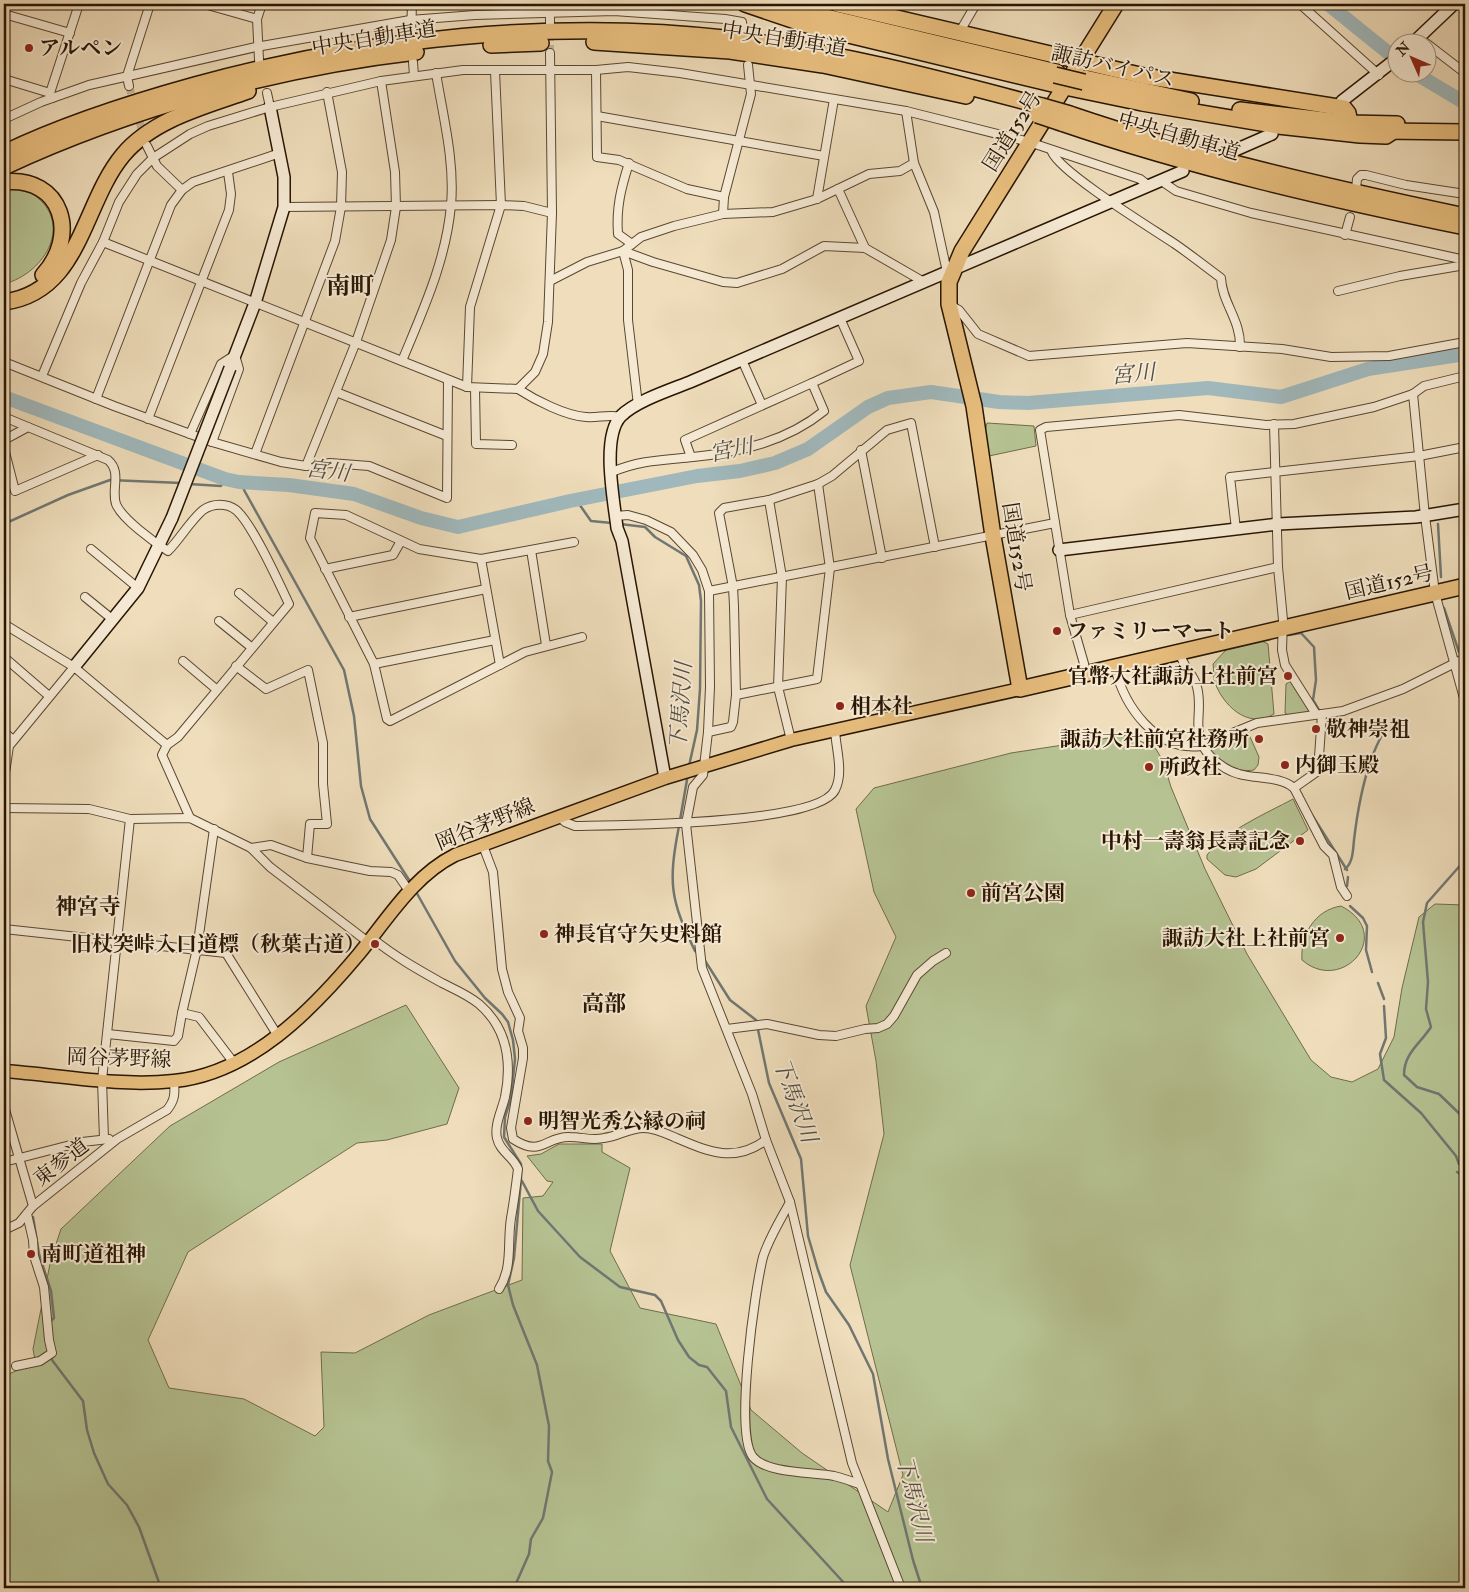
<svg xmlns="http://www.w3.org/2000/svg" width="1469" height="1592" font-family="'IM FELL Double Pica','Noto Serif JP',serif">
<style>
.green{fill:#b6c292;stroke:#6f6c4a}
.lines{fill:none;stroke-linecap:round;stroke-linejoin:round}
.stream{stroke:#707772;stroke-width:2.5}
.river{stroke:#a0b8bc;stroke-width:14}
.street-tunnel{stroke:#c7b596;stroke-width:8;stroke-dasharray:8 4;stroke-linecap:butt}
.street-casing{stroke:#5a4730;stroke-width:10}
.secondary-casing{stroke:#281502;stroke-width:14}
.primary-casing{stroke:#281502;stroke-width:15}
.highway-casing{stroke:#281502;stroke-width:18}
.street{stroke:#f5e9d3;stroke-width:8}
.secondary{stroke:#f5e9d3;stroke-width:11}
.primary{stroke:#e8be7e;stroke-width:12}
.highway{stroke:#e8be7e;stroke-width:15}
.secondary-bridge-casing{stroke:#281502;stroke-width:14;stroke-linecap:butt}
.highway-bridge-casing{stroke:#281502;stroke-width:18;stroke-linecap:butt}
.secondary-bridge{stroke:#f5e9d3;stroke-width:11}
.highway-bridge{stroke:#e8be7e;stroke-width:15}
.poi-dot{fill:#8f2418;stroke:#f5e9d3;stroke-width:2}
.labels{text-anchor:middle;stroke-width:4;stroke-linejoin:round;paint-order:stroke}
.street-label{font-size:21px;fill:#281502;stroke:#f5e9d3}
.poi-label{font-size:21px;font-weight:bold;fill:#281502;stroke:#f5e9d3;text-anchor:start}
.water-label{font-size:22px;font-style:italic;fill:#524e43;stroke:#f5e9d3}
.neighbourhood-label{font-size:22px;font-weight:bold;fill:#281502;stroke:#f5e9d3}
.quarter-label{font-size:24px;font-weight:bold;fill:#281502;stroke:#f5e9d3}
</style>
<rect width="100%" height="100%" fill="#efddbb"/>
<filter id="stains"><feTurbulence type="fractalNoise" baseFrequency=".004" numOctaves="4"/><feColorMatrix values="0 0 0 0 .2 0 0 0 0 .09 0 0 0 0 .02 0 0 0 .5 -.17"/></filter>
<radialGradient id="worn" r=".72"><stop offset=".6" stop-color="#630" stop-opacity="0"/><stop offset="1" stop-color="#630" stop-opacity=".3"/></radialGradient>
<g class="green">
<path d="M4 184C12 186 23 187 30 192 76 221 46 273 4 284Z"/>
<polygon points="987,423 1034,426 1036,446 989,456 985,431"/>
<path d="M1262 641 1268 644 1274 714C1248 730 1222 705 1214 680 1213 676 1214 669 1213 664L1226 650Z"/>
<polygon points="1292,680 1311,711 1309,712 1288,715 1285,713 1286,684"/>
<path d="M1247 730 1259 757 1258 765 1254 770C1233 773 1218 762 1206 746Z"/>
<polygon points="1128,735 1156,749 1163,761 1171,787 1205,869 1247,954 1311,1060 1331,1077 1352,1082 1378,1069 1394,1037 1402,988 1419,917 1435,904 1465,905 1465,1588 4,1588 4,1376 23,1368 36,1366 33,1349 51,1259 61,1229 170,1126 279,1062 406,1005 459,1088 447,1124 387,1140 357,1143 188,1252 148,1340 169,1388 244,1399 315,1436 324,1427 321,1352 355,1353 429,1315 522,1280 523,1198 543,1196 553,1182 547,1181 527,1156 541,1154 559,1144 602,1144 602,1152 630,1168 610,1251 640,1308 716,1324 751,1410 802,1453 888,1512 903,1475 850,1265 884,1134 876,1061 866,1006 896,937 874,892 856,809 874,788 1011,753"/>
<path d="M1293 799 1308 830 1256 869 1236 877 1225 875 1207 859V855C1225 831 1267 813 1293 799Z"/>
<path d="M1341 906C1396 934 1342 995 1302 960 1300 935 1315 910 1341 906Z"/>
</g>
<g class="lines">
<g class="stream">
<polyline points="245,483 244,490 344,670 354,716 361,786 370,819 411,883"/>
<polyline points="189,484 221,486 225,479"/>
<polyline points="577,501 591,521 612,523"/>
<polyline points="4,524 68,495 110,480 181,483"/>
<polyline points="620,524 645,527 655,537 686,556 699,585 701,601 700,689 697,730 689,766"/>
<polyline points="1438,524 1441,577"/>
<polyline points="1444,608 1459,652"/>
<polyline points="1289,635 1301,633 1314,647 1316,680 1313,700 1319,710"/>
<polyline points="1461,670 1464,679"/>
<polyline points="1310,781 1320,774"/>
<polyline points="1312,815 1347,870"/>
<polyline points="680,820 688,774"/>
<path d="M679 826C668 883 670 899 695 951L698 953"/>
<path d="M1465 860 1427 903 1423 922 1428 982 1426 1009 1431 1027C1420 1044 1404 1053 1404 1075L1417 1087 1439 1094 1465 1119"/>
<path d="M1345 869C1353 863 1353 850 1354 840 1358 806 1365 766 1382 735"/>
<polyline points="1347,886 1348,877"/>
<polyline points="415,890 455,961 485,998 502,1014 508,1022 513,1040 515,1059 511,1098 505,1117 504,1137 521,1164 521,1180 514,1258 508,1285 513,1305 537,1365 549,1426 548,1461 552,1472 543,1518 531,1539 529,1554 514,1588"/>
<polyline points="1350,906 1363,918 1367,926 1366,950 1372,972"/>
<polyline points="702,956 730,1000 756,1020 769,1083 801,1159 808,1236 818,1270 826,1292 849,1325 873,1374 888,1459 913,1560 922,1588"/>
<polyline points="1378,983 1384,999"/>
<polyline points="1384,1006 1386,1038 1380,1054 1384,1080 1421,1113 1456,1156 1459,1164"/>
<polyline points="1457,1172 1465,1177"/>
<polyline points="522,1181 538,1211 580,1257 620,1287 655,1295 661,1301 678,1340 689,1357 699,1365 707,1367 726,1391 731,1427 767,1499 845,1584 846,1588"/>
<polyline points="33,1217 39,1254 51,1291 54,1318 49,1323"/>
<polyline points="47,1345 52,1360 83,1401 87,1430 94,1453 108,1484 127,1505 139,1527 161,1588"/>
</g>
<g class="river">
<polyline points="1328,4 1396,59"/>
<polyline points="1413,72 1465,103"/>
<polyline points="4,397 225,479 239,482 289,485 354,494 421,518 458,527 570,501 697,476 740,471 775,463 808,449 868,407 888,398 931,392 999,402 1028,403 1208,388 1281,397 1368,369 1465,354"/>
</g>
<g class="street-tunnel">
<polyline points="550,53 550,30"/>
<polyline points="129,86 144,137"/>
</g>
<defs>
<g id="street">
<polyline points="204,4 257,19"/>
<polyline points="1300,4 1379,75"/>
<polyline points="4,14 70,33"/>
<polyline points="550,26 550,4"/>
<polyline points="959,33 976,4"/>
<polyline points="411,35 412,4"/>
<polyline points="1426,43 1465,73"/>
<polyline points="259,60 257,19 262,4"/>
<polyline points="413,62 414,76"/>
<polyline points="596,70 597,157 619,160 687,189 724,197"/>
<polyline points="4,79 50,93"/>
<polyline points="129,86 127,76 150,4"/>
<polyline points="267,93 270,107"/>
<polyline points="52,98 50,93 79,4"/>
<polyline points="906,111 914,163 934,212 947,272"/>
<polyline points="597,116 824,156"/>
<polyline points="4,119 41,102 89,85 256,47 410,20 475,15 614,11 725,19 742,22 743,32"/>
<polyline points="147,146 157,166 182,190"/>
<path d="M1052 152C1061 173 1151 228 1175 244 1191 255 1206 267 1221 278 1222 303 1241 320 1240 347"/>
<path d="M629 163C621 188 616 208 618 234L632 244"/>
<polyline points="1160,180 1176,191 1251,213 1465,260"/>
<polyline points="838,189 865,248"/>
<polyline points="1356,189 1357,179 1361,175 1366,175 1406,185 1465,194"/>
<polyline points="817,199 834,99"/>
<polyline points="284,207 501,205 524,206 552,213"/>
<polyline points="723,214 724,197 751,94 748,65"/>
<polyline points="1345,235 1350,217"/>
<polyline points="103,242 467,387 518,389 535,372 543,354 548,322 552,213 550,53"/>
<polyline points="623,251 653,262 723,282 737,283 782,269 824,246 865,248 924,282"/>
<polyline points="623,251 628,270 628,320 638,405"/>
<polyline points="550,281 587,262 623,251 641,237 674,226 723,214 773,212 817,199 869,174 900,171 914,163"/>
<polyline points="1338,291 1400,276 1465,265"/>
<polyline points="950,305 959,310 978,334 1029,356 1187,343 1282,349 1331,357 1389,356 1465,342"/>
<polyline points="742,360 762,405"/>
<path d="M402 361C423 310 446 261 451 205 455 162 443 116 436 73"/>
<polyline points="4,362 114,406 212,442 281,462 306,466 330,463 369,466 447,498 448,380"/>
<polyline points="42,376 81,283 103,242 119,202 137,174 153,158 190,134 208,126 270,107 381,81 463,70 596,70 628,67 680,73 906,111 1029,142 1140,179 1149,186"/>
<polyline points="467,387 470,307 501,205 495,71"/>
<polyline points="475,389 476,444 512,445"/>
<path d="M518 389C535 400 566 416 586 417 598 418 609 414 621 417"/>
<polyline points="336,392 447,436"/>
<polyline points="1413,394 1425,516 1435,593 1465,702"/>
<polyline points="96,399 171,205 182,190 193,182 280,153"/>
<polyline points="4,417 28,427"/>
<polyline points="148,419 229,210 231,194 228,172"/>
<polyline points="1274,424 1278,567 1283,620 1282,650 1285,665 1316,714"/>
<polyline points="190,434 221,364 235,355 239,369 212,442"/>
<path d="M4 440 28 427 108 460C122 472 111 489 116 504 122 519 154 542 168 551 180 539 190 521 203 510 213 503 227 503 236 510 252 523 279 583 289 604L178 737 167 745 162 755 190 818"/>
<polyline points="4,448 15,491 98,455"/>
<polyline points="861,450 882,558"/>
<polyline points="255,454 335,241 341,207 342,172 327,92"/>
<polyline points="691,457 685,440 812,383"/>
<polyline points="306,466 356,342 391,240 396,207 395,172 381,81"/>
<path d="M612 472C640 460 664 460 693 457 741 452 787 441 824 411L812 383 859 361 840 318"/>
<polyline points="769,500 782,577 778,687 791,740"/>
<polyline points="615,516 628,515 646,520 671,532 693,555 702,570 709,591 710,687 708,732 703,775 693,787 686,824 702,968 752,1094 766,1140 790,1202 852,1463 901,1588"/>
<polyline points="1236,529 1230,477 1419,456 1465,447"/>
<polyline points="574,542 481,559 419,549 346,515 315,513 310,538 374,664 387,719 390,721 525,652 582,637"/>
<polyline points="91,549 138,588"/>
<polyline points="531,550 546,645"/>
<polyline points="481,559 500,665"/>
<polyline points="1278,567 1070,615 1040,430 1046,427 1179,415 1266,425 1294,424 1374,407 1413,394 1424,386 1465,376"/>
<polyline points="325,569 393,555 401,541"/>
<polyline points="709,591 1055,523"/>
<polyline points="239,593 273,622"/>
<polyline points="85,597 112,619"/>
<polyline points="1070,615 1087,674"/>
<polyline points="349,617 486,589"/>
<polyline points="219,621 251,647"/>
<polyline points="4,624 74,667 167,745"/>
<path d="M1180 653C1182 666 1194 674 1197 687 1204 713 1189 733 1210 756 1219 765 1227 771 1239 774 1256 779 1281 776 1294 788L1324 846 1333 855 1341 887 1347 896"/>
<polyline points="5,658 49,696"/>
<polyline points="183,661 216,689"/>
<polyline points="374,664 495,640"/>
<polyline points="236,666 266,689 308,670 323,743 323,784 327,824 310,824 307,858"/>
<path d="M1115 667C1124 706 1156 752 1201 746L1257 723 1343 711 1403 689 1465 658"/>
<polyline points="736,695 817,679 830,568 818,484"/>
<polyline points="4,732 13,740"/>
<polyline points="708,732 731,727 733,722 736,695 734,606 733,587 719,513 724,508 769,500 818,484 832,476 887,430 911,423 935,547"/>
<polyline points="4,780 9,746 74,667"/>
<polyline points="1294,788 1318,771 1322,714"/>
<polyline points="4,808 89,809 130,819 190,818 251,848 270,867 368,942"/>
<path d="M558 816 565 822 575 826C616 825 818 825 835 790 844 772 836 750 835 730"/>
<polyline points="214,829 197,949 182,1013 199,1017 234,1063"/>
<path d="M482 843 493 872 502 969 508 992 520 1018 518 1031 523 1048V1058L511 1128 513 1139C542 1158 545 1136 570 1137 582 1137 593 1141 604 1138 619 1136 629 1128 644 1128 654 1128 665 1133 674 1137 707 1151 734 1164 766 1140"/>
<polyline points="251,848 271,845 307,858 370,871 391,872 398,875 409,891"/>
<polyline points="4,929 226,953 278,1036"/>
<path d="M372 938C394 956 417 969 442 983 454 989 468 995 479 1004 507 1028 512 1062 505 1097 502 1110 494 1125 497 1138 500 1152 513 1156 518 1169 516 1185 514 1202 511 1218 507 1243 513 1267 499 1289"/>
<polyline points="727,1029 767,1024 819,1035 836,1036 865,1029 878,1028 887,1024 894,1016 917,975 933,961 946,953"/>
<polyline points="108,1034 174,1041 178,1036 182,1013"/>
<polyline points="4,1106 33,1206"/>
<polyline points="104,1139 102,1080 130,819"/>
<polyline points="4,1162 82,1142 109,1139"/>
<path d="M790 1202C781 1219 769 1238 763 1257 755 1289 734 1434 753 1457 767 1474 813 1472 834 1476 842 1478 851 1481 859 1484"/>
<path d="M4 1230 19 1223 33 1206 117 1139 167 1110C175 1100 175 1094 174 1081"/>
<polyline points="16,1366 40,1361 52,1353 49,1340 44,1287 34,1256 33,1240 27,1214"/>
</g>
<g id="secondary">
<polyline points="1414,42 1454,4"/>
<polyline points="1342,101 1396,59"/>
<polyline points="1224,155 1272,134"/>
<polyline points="230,368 255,303 284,207 284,177 270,107"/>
<polyline points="1059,550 1278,524 1416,517 1465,509"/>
<polyline points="74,667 138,588 172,518"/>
<path d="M665 778 622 541 617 528C614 501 601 437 621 416 636 401 670 390 690 382L1183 171"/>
</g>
<path id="primary" d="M4 1071C60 1075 118 1087 174 1081 250 1074 312 1010 358 955 387 920 413 876 455 855L665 778 791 740 1020 689"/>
<g id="highway">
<polyline points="745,4 807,25 1065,87 1142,103 1278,126 1360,135 1386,136 1392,132"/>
<polyline points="837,4 1144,76 1344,108 1348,113 1350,123"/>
<polyline points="1116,4 962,251 949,282 949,304 974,406 993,536 1020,689 1465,586"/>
<polyline points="780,6 1057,72"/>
<polyline points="594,42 730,51 823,65 966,96"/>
<polyline points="491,45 541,43"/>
<polyline points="1085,78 1191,101"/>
<polyline points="1240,110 1350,123 1397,124"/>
<path d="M1070 114C1199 158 1332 188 1465 216"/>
<path d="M1061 123C1193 168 1329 199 1465 227"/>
<polyline points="1384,131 1465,132"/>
<path d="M4 153C64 124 130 103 195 85 366 38 558 18 734 39 839 52 940 79 1042 106"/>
<path d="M4 167C131 108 277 68 416 52"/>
<path d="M4 182C63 176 79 236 43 275"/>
<path d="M4 302C81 292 82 204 123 155 153 119 206 106 248 91"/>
</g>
</defs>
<use href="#street" class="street-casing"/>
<use href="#secondary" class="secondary-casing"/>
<use href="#primary" class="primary-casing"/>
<use href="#highway" class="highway-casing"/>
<use href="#street" class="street"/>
<use href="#secondary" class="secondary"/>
<use href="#primary" class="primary"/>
<use href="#highway" class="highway"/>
<defs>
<polyline id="secondary-bridge" points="172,518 230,368"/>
<g id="highway-bridge">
<polyline points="1055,75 1084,82"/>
<polyline points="1042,106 1070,114"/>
<polyline points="1037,115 1061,123"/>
</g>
</defs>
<use href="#secondary-bridge" class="secondary-bridge-casing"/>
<use href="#highway-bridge" class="highway-bridge-casing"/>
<use href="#secondary-bridge" class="secondary-bridge"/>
<use href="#highway-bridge" class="highway-bridge"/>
</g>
<g class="poi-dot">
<circle cx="29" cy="48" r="5"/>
<circle cx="1057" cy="631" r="5"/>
<circle cx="1288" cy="676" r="5"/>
<circle cx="840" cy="706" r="5"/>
<circle cx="1316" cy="729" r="5"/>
<circle cx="1259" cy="739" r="5"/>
<circle cx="1285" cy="765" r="5"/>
<circle cx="1149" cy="767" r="5"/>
<circle cx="1300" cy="841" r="5"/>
<circle cx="971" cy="893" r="5"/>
<circle cx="544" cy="934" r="5"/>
<circle cx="1340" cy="938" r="5"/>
<circle cx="375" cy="944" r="5"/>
<circle cx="528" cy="1121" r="5"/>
<circle cx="31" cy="1254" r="5"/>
</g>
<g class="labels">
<g class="street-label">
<text transform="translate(374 38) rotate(-9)" y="7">中央自動車道</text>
<text transform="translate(784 39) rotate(9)" y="7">中央自動車道</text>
<text transform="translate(1113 66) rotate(13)" y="7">諏訪バイパス</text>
<text transform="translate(1012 131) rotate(-58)" y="7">国道152号</text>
<text transform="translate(1179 136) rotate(16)" y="7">中央自動車道</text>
<text transform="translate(1017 547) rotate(81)" y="7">国道152号</text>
<text transform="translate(1389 582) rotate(-13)" y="7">国道152号</text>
<text transform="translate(485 824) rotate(-22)" y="7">岡谷茅野線</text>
<text transform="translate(119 1058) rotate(2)" y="7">岡谷茅野線</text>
<text transform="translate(61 1162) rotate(-38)" y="7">東参道</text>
</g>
<g class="poi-label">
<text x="39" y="55">アルペン</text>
<text x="1067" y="638">ファミリーマート</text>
<text x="1278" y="683" text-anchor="end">官幣大社諏訪上社前宮</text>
<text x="850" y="713">相本社</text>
<text x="1326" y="736">敬神崇祖</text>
<text x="1249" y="746" text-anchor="end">諏訪大社前宮社務所</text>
<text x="1295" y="772">内御玉殿</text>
<text x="1159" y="774">所政社</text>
<text x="1290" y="848" text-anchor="end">中村一壽翁長壽記念</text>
<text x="981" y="900">前宮公園</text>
<text x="554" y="941">神長官守矢史料館</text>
<text x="1330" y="945" text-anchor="end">諏訪大社上社前宮</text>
<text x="365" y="951" text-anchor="end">旧杖突峠入口道標（秋葉古道）</text>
<text x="538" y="1128">明智光秀公縁の祠</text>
<text x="41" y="1261">南町道祖神</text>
</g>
<g class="water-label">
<text transform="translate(1133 373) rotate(-5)" y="8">宮川</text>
<text transform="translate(731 449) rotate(-11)" y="8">宮川</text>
<text transform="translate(328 470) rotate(7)" y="8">宮川</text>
<text transform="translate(680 706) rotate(-86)" y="8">下馬沢川</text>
<text transform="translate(796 1100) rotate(70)" y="8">下馬沢川</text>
<text transform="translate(915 1499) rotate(76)" y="8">下馬沢川</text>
</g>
<g class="neighbourhood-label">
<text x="88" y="914">神宮寺</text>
<text x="604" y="1011">高部</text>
</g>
<g class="quarter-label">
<text x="350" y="294">南町</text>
</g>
</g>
<rect width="1469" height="1592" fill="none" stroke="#efddbb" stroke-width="20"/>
<rect x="5" y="5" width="1459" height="1582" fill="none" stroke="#281502" stroke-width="2.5"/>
<rect x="10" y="10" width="1449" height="1572" fill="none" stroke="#281502"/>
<g transform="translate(1412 58) rotate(315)"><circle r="24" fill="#f5e9d3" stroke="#a3947f"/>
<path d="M0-4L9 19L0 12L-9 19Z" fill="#8f2418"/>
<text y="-8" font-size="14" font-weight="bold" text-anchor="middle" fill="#281502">N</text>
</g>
<rect width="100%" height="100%" filter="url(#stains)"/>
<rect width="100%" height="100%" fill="url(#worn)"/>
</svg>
